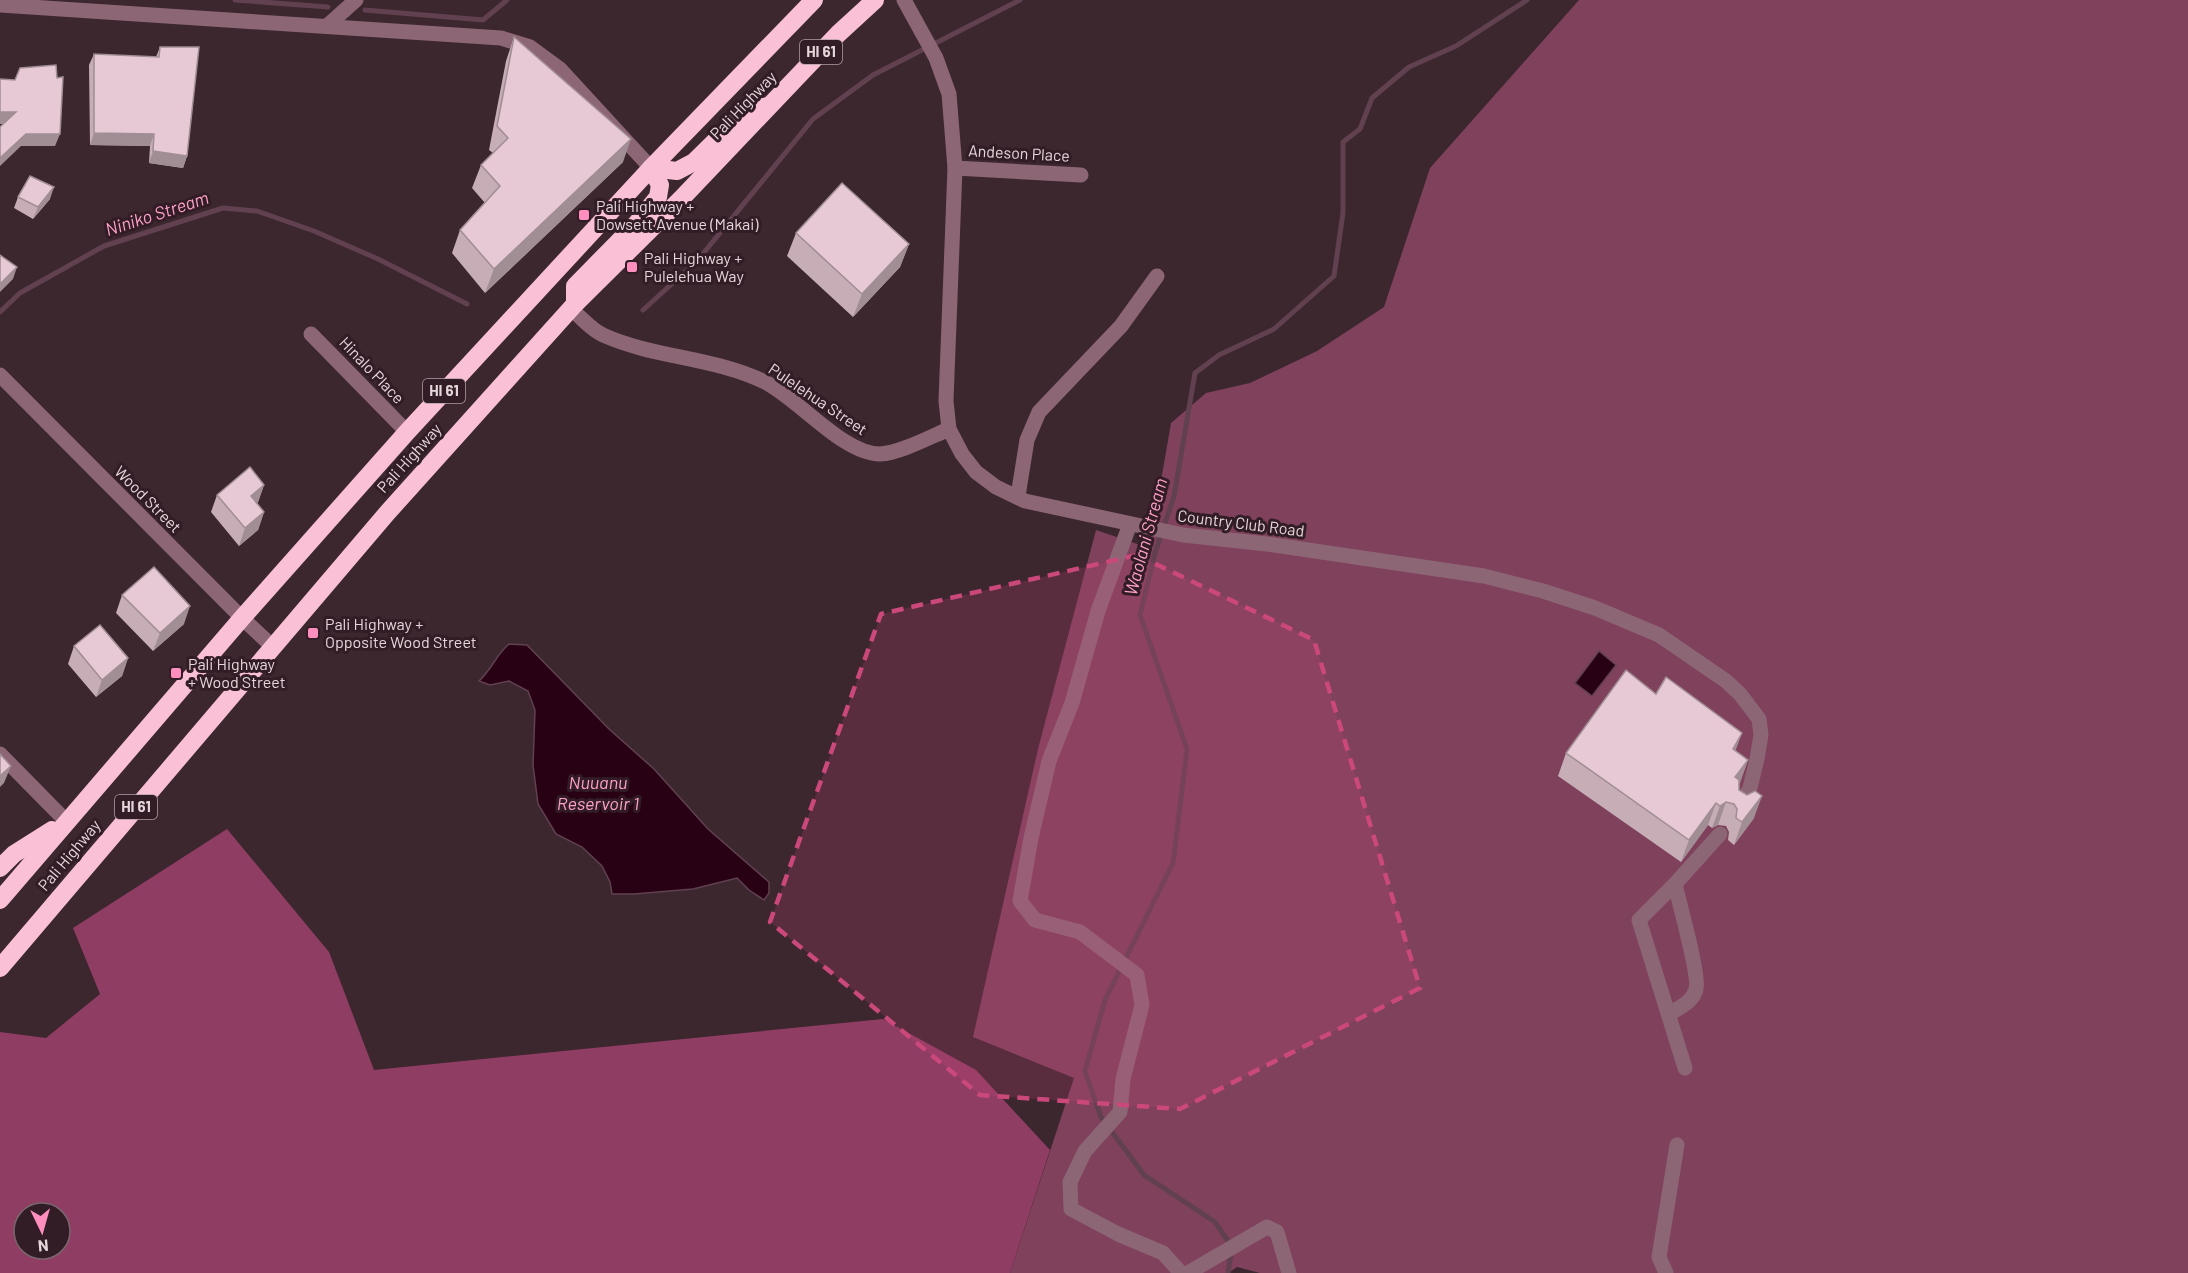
<svg xmlns="http://www.w3.org/2000/svg" width="2188" height="1273" font-family="Barlow,sans-serif">
<style>
.green{fill:#7f415c}
.forest{fill:#903d63;fill-rule:evenodd}
.water{fill:#280115;stroke:#614150;stroke-width:1.5}
.lines{fill:none;stroke-linecap:round;stroke-linejoin:round}
.stream{stroke:#614150;stroke-width:5}
.minor{stroke:#8d6675;stroke-width:15}
.highway{stroke:#fac0d6;stroke-width:18}
.wall{fill:#c6adb6}
.shaded-wall{fill:#a18d94}
.building{fill:#e6c9d4;stroke:#a18d94;stroke-width:1.5}
.marked{fill:#cb487b;fill-opacity:0.2;stroke:#cb487b;stroke-width:4.5;stroke-dasharray:12 8;stroke-linejoin:round}
.poi-dot{fill:#fe8ebe;stroke:#321d26;stroke-width:2}
.labels{text-anchor:middle;stroke-width:6;stroke-linejoin:round;paint-order:stroke}
.shield{fill:#321d26;stroke:#af9ea5;stroke-width:1.5}
.shield-label{font-size:15px;font-weight:bold;fill:#e5d6db}
.street-label{font-size:16px;fill:#e5d6db;stroke:#321d26}
.poi-label{font-size:16px;fill:#e5d6db;stroke:#321d26;text-anchor:start}
.water-label{font-size:18px;font-style:italic;fill:#fea0c7;stroke:#321d26}
</style>
<rect width="100%" height="100%" fill="#3c272f"/>
<polygon class="green" points="1579,0 2188,0 2188,1273 1260,1273 1237,1267 1228,1273 1010,1273 1074,1078 973,1037 1038,749 1096,530 1143,546 1158,498 1171,423 1206,393 1250,383 1317,351 1384,307 1430,168"/>
<path class="forest" d="M227 829 329 952 374 1070 883 1019 976 1070 1050 1150 1010 1273H0V1032L46 1038 100 994 73 928ZM24 1213H60V1249H24Z"/>
<g class="water">
<path d="M509 644 527 645 609 729 654 769 708 829 769 882V893L764 900 749 890 737 878 693 889 634 894H612L610 882 602 866 582 847 556 834 538 804 533 765 535 710 528 691 509 681 490 685 479 681C492 669 496 655 509 644Z"/>
<polygon points="1599,651 1616,665 1592,696 1575,683"/>
</g>
<g class="lines">
<g class="stream">
<polyline points="235,0 328,7"/>
<polyline points="365,10 483,20 507,0"/>
<polyline points="643,310 697,261 813,119 873,75 1020,0"/>
<polyline points="0,312 20,293 104,246 223,208 257,211 314,231 378,259 467,304"/>
<polyline points="1228,1273 1232,1247 1215,1222 1144,1175 1101,1117 1085,1071 1105,1000 1173,863 1187,749 1140,615 1155,553 1174,496 1195,373 1219,355 1274,329 1334,276 1343,213 1343,142 1360,129 1372,98 1409,67 1456,46 1527,0"/>
</g>
<g class="minor">
<polyline points="904,0 936,58 949,94 955,168 946,401 949,429 962,454 976,472 996,487 1025,501 1183,535 1267,544 1484,576 1543,591 1595,608 1659,635 1726,681 1740,694 1759,719 1761,735 1757,759 1750,788 1739,808"/>
<polyline points="0,5 501,38 530,47 560,69 651,168"/>
<polyline points="328,25 356,0"/>
<polyline points="955,168 1081,175"/>
<path d="M571 309C581 317 591 330 603 335 654 358 714 357 765 382 799 399 843 454 880 454 900 453 930 437 949 429"/>
<polyline points="311,334 407,432"/>
<polyline points="0,375 242,618 272,646"/>
<polyline points="1018,496 1027,440 1039,412 1121,326 1157,276"/>
<polyline points="1130,524 1098,611 1072,703 1049,761 1031,838 1020,901 1035,920 1080,932 1137,975 1142,1005 1123,1079 1120,1112 1085,1151 1070,1182 1071,1209 1118,1234 1163,1253 1181,1273"/>
<polyline points="0,754 66,821"/>
<path d="M1669 1014C1680 1007 1693 1002 1696 989 1700 977 1679 902 1675 884"/>
<polyline points="1685,1068 1639,920 1675,884 1720,834"/>
<polyline points="1188,1273 1267,1227 1277,1232 1289,1273"/>
<polyline points="1666,1273 1659,1257 1677,1145"/>
</g>
<g class="highway">
<polyline points="651,168 677,171 694,162 747,110 768,106"/>
<polyline points="575,304 575,286 637,223 658,197 660,185 651,168"/>
<polyline points="0,868 14,854 52,830"/>
<polyline points="0,900 242,618 407,432 651,168 814,0"/>
<polyline points="0,968 388,512 575,304 681,199 838,34 875,0"/>
</g>
</g>
<g class="wall">
<polygon points="514,37 623,162 485,293 452,253 460,230 485,203 472,188 481,165 493,153 489,150 506,61"/>
<polygon points="160,47 187,156 183,168 149,163 150,146 90,145 89,65 94,54 156,57"/>
<polygon points="18,197 50,199 33,219 14,208"/>
<polygon points="796,233 909,244 900,267 853,317 787,256"/>
<polygon points="264,485 258,502 257,503 264,512 258,530 239,546 211,512 217,495"/>
<polygon points="122,595 184,624 153,651 116,613"/>
<polygon points="74,646 128,658 122,676 96,697 68,664"/>
<polygon points="1656,694 1748,760 1739,784 1739,790 1754,818 1734,845 1728,840 1729,832 1726,826 1718,825 1712,828 1708,825 1681,862 1558,776 1566,753"/>
</g>
<g class="shaded-wall">
<polygon points="0,112 16,112 12,124 0,124"/>
<polygon points="94,133 154,134 150,146 90,145"/>
<polygon points="26,134 60,134 55,146 21,146 0,166 0,158"/>
<polygon points="631,139 623,162 485,293 494,269"/>
<polygon points="153,151 187,156 183,168 149,163"/>
<polygon points="54,187 50,199 33,219 38,207"/>
<polygon points="909,244 900,267 853,317 862,294"/>
<polygon points="17,267 13,279 0,292 0,284"/>
<polygon points="264,485 258,502 244,514 251,496"/>
<polygon points="264,512 258,530 239,546 245,528"/>
<polygon points="190,606 184,624 153,651 160,633"/>
<polygon points="128,658 122,676 96,697 102,680"/>
<polygon points="1742,733 1734,755 1733,749"/>
<polygon points="1748,760 1740,783 1727,799 1735,777"/>
<polygon points="11,766 4,783 0,787 0,776"/>
<polygon points="1762,796 1754,818 1734,845 1742,822"/>
<polygon points="1726,802 1718,825 1712,828 1720,806"/>
<polygon points="1716,803 1708,825 1681,862 1689,840"/>
</g>
<g class="building">
<polygon points="514,37 631,139 494,269 460,230 500,186 481,165 508,138 497,126"/>
<polygon points="160,47 199,47 187,156 153,151 154,134 94,133 94,54 159,57"/>
<polygon points="56,65 57,78 63,77 60,134 26,134 0,158 0,127 16,112 0,112 0,79 15,80 20,68"/>
<polygon points="30,176 54,187 38,207 18,197"/>
<polygon points="842,183 909,244 862,294 796,233"/>
<polygon points="0,255 17,267 0,284"/>
<polygon points="250,467 264,485 251,496 264,512 245,528 217,495"/>
<polygon points="154,567 190,606 160,633 122,595"/>
<polygon points="100,625 128,658 102,680 74,646"/>
<polygon points="1626,670 1656,694 1666,677 1742,733 1733,749 1748,760 1735,777 1739,780 1739,790 1747,795 1755,791 1762,796 1742,822 1736,818 1737,809 1734,804 1726,802 1720,806 1716,803 1689,840 1566,753"/>
<polygon points="0,754 11,766 0,776"/>
</g>
<path class="marked" d="M1137 555 1314 640 1420 988 1180 1109 980 1095 770 922 881 614Z"/>
<g class="poi-dot">
<rect x="578" y="209" width="12" height="12" rx="3"/>
<rect x="626" y="261" width="12" height="12" rx="3"/>
<rect x="307" y="627" width="12" height="12" rx="3"/>
<rect x="170" y="667" width="12" height="12" rx="3"/>
</g>
<g class="labels">
<g class="shield">
<rect x="800" y="40" width="42" height="24" rx="4.5"/>
<rect x="423" y="379" width="42" height="24" rx="4.5"/>
<rect x="115" y="795" width="42" height="24" rx="4.5"/>
</g>
<g class="shield-label">
<text x="821" y="57">HI 61</text>
<text x="444" y="396">HI 61</text>
<text x="136" y="812">HI 61</text>
</g>
<g class="street-label">
<text transform="translate(743 105) rotate(-46)" y="6">Pali Highway</text>
<text transform="translate(1019 153) rotate(3)" y="6">Andeson Place</text>
<text transform="translate(372 370) rotate(46)" y="6">Hinalo Place</text>
<text transform="translate(818 399) rotate(34)" y="6">Pulelehua Street</text>
<text transform="translate(409 458) rotate(-48)" y="6">Pali Highway</text>
<text transform="translate(148 499) rotate(45)" y="6">Wood Street</text>
<text transform="translate(1241 523) rotate(7)" y="6">Country Club Road</text>
<text transform="translate(69 855) rotate(-50)" y="6">Pali Highway</text>
</g>
<g class="poi-label">
<text x="596" y="212">Pali Highway +<tspan x="596" dy="18">Dowsett Avenue (Makai)</tspan></text>
<text x="644" y="264">Pali Highway +<tspan x="644" dy="18">Pulelehua Way</tspan></text>
<text x="325" y="630">Pali Highway +<tspan x="325" dy="18">Opposite Wood Street</tspan></text>
<text x="188" y="670">Pali Highway<tspan x="188" dy="18">+ Wood Street</tspan></text>
</g>
<g class="water-label">
<text transform="translate(157 214) rotate(-18)" y="6">Niniko Stream</text>
<text transform="translate(1146 537) rotate(-75)" y="6">Waolani Stream</text>
<text x="598" y="789">Nuuanu<tspan x="598" dy="21">Reservoir 1</tspan></text>
</g>
</g>
<g transform="translate(42 1231) rotate(175)"><circle r="28" fill="#321d26" stroke="#7a676e" stroke-width="1.5"/>
<path d="M0-4.5L10 22L0 15L-10 22Z" fill="#fe8ebe"/>
<text y="-9" font-size="16" font-weight="bold" text-anchor="middle" fill="#e5d6db">N</text>
</g>
</svg>
